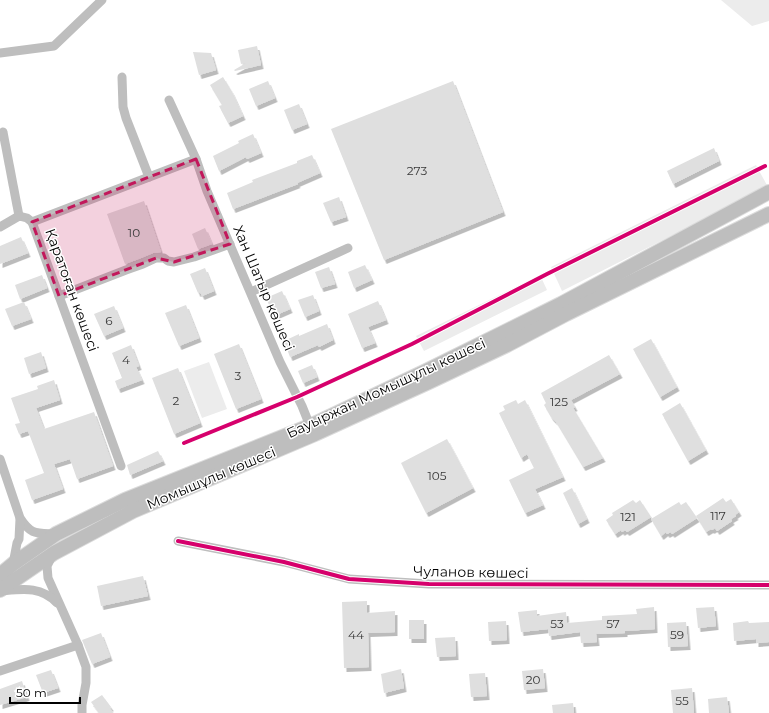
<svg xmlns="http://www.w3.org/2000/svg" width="769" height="713" font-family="Montserrat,sans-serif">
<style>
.green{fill:#ececec}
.building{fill:#dfdfdf;filter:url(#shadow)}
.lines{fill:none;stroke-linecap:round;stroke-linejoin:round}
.primary-casing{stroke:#dbdbdb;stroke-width:16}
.minor{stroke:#bebebe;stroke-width:9}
.primary{stroke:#bebebe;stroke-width:14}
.cycleway-casing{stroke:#fff;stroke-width:6}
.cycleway{stroke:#d6006c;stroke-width:4}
.marked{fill:#c2185b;fill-opacity:0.2;stroke:#c2185b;stroke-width:3;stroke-dasharray:8 5;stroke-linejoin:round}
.labels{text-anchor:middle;stroke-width:3;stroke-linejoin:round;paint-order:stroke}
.number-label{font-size:12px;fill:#383838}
.street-label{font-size:14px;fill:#000;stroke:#fff}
</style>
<defs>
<filter id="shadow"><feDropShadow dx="2.5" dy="4" stdDeviation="0" flood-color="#0004"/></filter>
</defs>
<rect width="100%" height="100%" fill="#fff"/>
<g class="green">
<polygon points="721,0 769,0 769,21 752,26"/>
<polygon points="756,165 768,187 562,291 551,267"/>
<polygon points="540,275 547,290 424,351 416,336"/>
<polygon points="209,362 227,409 202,418 184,371"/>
</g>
<g class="building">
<polygon points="257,46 261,65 235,71 234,70 246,63 241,64 238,50"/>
<polygon points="193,52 211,53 216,70 199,75"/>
<polygon points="223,77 232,92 243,116 228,123 219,106 222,105 210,85"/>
<polygon points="268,81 275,98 256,106 249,89"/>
<polygon points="453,81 503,212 384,260 331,129"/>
<polygon points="299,104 307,124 292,130 284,110"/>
<polygon points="253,134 261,153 247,159 246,157 219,171 213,156 239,143 238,141"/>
<polygon points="714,148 719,161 673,184 667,171"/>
<polygon points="312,155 320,173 297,183 298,184 233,209 227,193 253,182 252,180 297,163 297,161"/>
<polygon points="339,197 346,217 331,222 323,203"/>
<polygon points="144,201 161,252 153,253 141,258 125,264 107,214"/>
<polygon points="205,228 212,244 198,249 192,234"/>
<polygon points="21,237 28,253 0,264 0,246"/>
<polygon points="365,265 372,280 354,288 348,272"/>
<polygon points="329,267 335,284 321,288 315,272"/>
<polygon points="205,268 214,291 202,296 200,292 198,293 190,274"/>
<polygon points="42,275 47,288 20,299 15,285"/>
<polygon points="282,291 290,309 274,316 266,298"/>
<polygon points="313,295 319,311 305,317 298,300"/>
<polygon points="378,301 386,320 368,327 375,343 362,348 348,314"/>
<polygon points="24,302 31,319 12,326 5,309"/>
<polygon points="186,305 199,338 179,346 165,313"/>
<polygon points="114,306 123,328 104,336 94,314"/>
<polygon points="327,324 333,340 319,347 318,345 290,357 284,341 299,334 299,336"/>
<polygon points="651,339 677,387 660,397 633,349"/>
<polygon points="239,344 261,399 236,409 214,354"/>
<polygon points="131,345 139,366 136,367 142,380 118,389 115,381 122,378 112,353"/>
<polygon points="41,352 46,368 29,374 24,358"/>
<polygon points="609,355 620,374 571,400 575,407 573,408 603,458 583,467 556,422 551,417 544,405 546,403 541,393"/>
<polygon points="312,365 317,377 303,383 298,371"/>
<polygon points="178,368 200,423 174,434 152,378"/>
<polygon points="54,380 60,400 36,408 44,429 94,412 113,466 77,479 70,459 54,464 63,489 32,500 25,480 44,473 28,431 19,434 15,424 20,423 11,398 38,389 37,386"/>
<polygon points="516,400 518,404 525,400 563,477 535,489 543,505 525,513 509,480 534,468 527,454 521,458 499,413 505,410 503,406"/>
<polygon points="680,403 706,450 688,461 662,414"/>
<polygon points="447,439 473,488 426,513 401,463"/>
<polygon points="158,451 163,461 130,475 127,465"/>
<polygon points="572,488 587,519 578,524 563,493"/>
<polygon points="723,498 726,502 731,499 739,512 735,515 736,516 731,519 732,521 717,531 715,528 712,530 711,529 706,532 696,516"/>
<polygon points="633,500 636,503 640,500 651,517 627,532 625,530 622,532 621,530 615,534 606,520 613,515 612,513"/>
<polygon points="679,502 681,505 686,502 697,518 672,534 671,532 667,534 666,532 661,536 651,519"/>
<polygon points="143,576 148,596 101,606 97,586"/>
<polygon points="367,601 367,613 395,611 395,632 368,633 369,667 344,668 342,602"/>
<polygon points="654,607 655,629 625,631 625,633 596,634 597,642 581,643 580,632 549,636 548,629 521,632 518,612 537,610 537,616 566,612 567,623 602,620 602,616 637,614 636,609"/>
<polygon points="714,607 716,626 698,628 696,608"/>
<rect x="409" y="620" width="15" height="19"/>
<polygon points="506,621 507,640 489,641 488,622"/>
<polygon points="748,621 749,623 769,622 769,642 756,643 756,639 734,641 733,623"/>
<polygon points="686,622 688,646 668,647 667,623"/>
<polygon points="101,633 110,657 92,664 82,640"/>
<polygon points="455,637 456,656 437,657 435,638"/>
<polygon points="401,669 404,688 384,693 381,674"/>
<polygon points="543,669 545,688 524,690 522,671"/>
<polygon points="51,670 58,688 43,693 36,675"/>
<polygon points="485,673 487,696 471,697 469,674"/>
<polygon points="22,681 27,697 0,705 0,689"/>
<polygon points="692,688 694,713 673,713 671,690"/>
<polygon points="102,695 111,707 110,708 113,713 99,713 91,702"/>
<polygon points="727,697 729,713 709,713 708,699"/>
<polygon points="573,703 574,713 553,713 552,705"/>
</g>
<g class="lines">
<defs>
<g id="primary">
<polyline points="0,575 13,564 56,534 125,500 310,426 424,372 561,304 769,192"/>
<polyline points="0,590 54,553 133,511 315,434 429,382 507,345 566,314 769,214"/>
</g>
</defs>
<use href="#primary" class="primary-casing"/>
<g class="minor">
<polyline points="0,53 54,46 102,0"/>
<polyline points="122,77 123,107 126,118 149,177"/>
<polyline points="169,100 196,159 207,191 280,362 302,406 310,426"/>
<polyline points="3,132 19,216"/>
<polyline points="0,227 19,216 27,218 32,222"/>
<polyline points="251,292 348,248"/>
<polyline points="59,296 126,270 143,264 156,258 164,258 168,261 174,262 194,257 230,244"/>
<path d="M0 459 20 518C31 535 36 533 55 534"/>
<polyline points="121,466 59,296 32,222 196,159"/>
<polyline points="178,541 284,562 349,579 429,584 769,585"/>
<polyline points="52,556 47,566 48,578 78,645 86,667 86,683 82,705 82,713"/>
<polyline points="13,564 17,543 19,539 20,519"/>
<path d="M2 591C23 589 41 586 57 603"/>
<polyline points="0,671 78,645"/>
</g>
<use href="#primary" class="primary"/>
<defs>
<g id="cycleway">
<polyline points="184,443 297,397 412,344 547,274 765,166"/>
<polyline points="178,541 284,562 349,579 429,584 769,585"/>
</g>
</defs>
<use href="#cycleway" class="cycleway-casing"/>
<use href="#cycleway" class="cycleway"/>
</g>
<path class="marked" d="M196 159 230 244 174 262 156 258 59 296 32 222Z"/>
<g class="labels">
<g class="number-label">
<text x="417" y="175">273</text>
<text x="134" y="237">10</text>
<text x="109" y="325">6</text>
<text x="126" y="364">4</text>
<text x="238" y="380">3</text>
<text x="176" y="405">2</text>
<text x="559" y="406">125</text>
<text x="437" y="480">105</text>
<text x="718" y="520">117</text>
<text x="628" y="521">121</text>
<text x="557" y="628">53</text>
<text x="613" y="628">57</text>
<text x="356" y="639">44</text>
<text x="677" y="639">59</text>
<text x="533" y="684">20</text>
<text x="682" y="705">55</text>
</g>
<g class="street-label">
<text transform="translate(264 288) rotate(67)" y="5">Хан Шатыр көшесі</text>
<text transform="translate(72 290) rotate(70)" y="5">Қаратоған көшесі</text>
<text transform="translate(386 388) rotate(-25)" y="5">Бауыржан Момышұлы көшесі</text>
<text transform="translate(211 478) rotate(-23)" y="5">Момышұлы көшесі</text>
<text transform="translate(471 572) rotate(1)" y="5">Чуланов көшесі</text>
</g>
</g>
<path d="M10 697v6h70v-6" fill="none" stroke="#000000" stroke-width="2"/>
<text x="16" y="697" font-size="12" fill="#000000" stroke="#ffffff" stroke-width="3" paint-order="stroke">50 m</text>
</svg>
